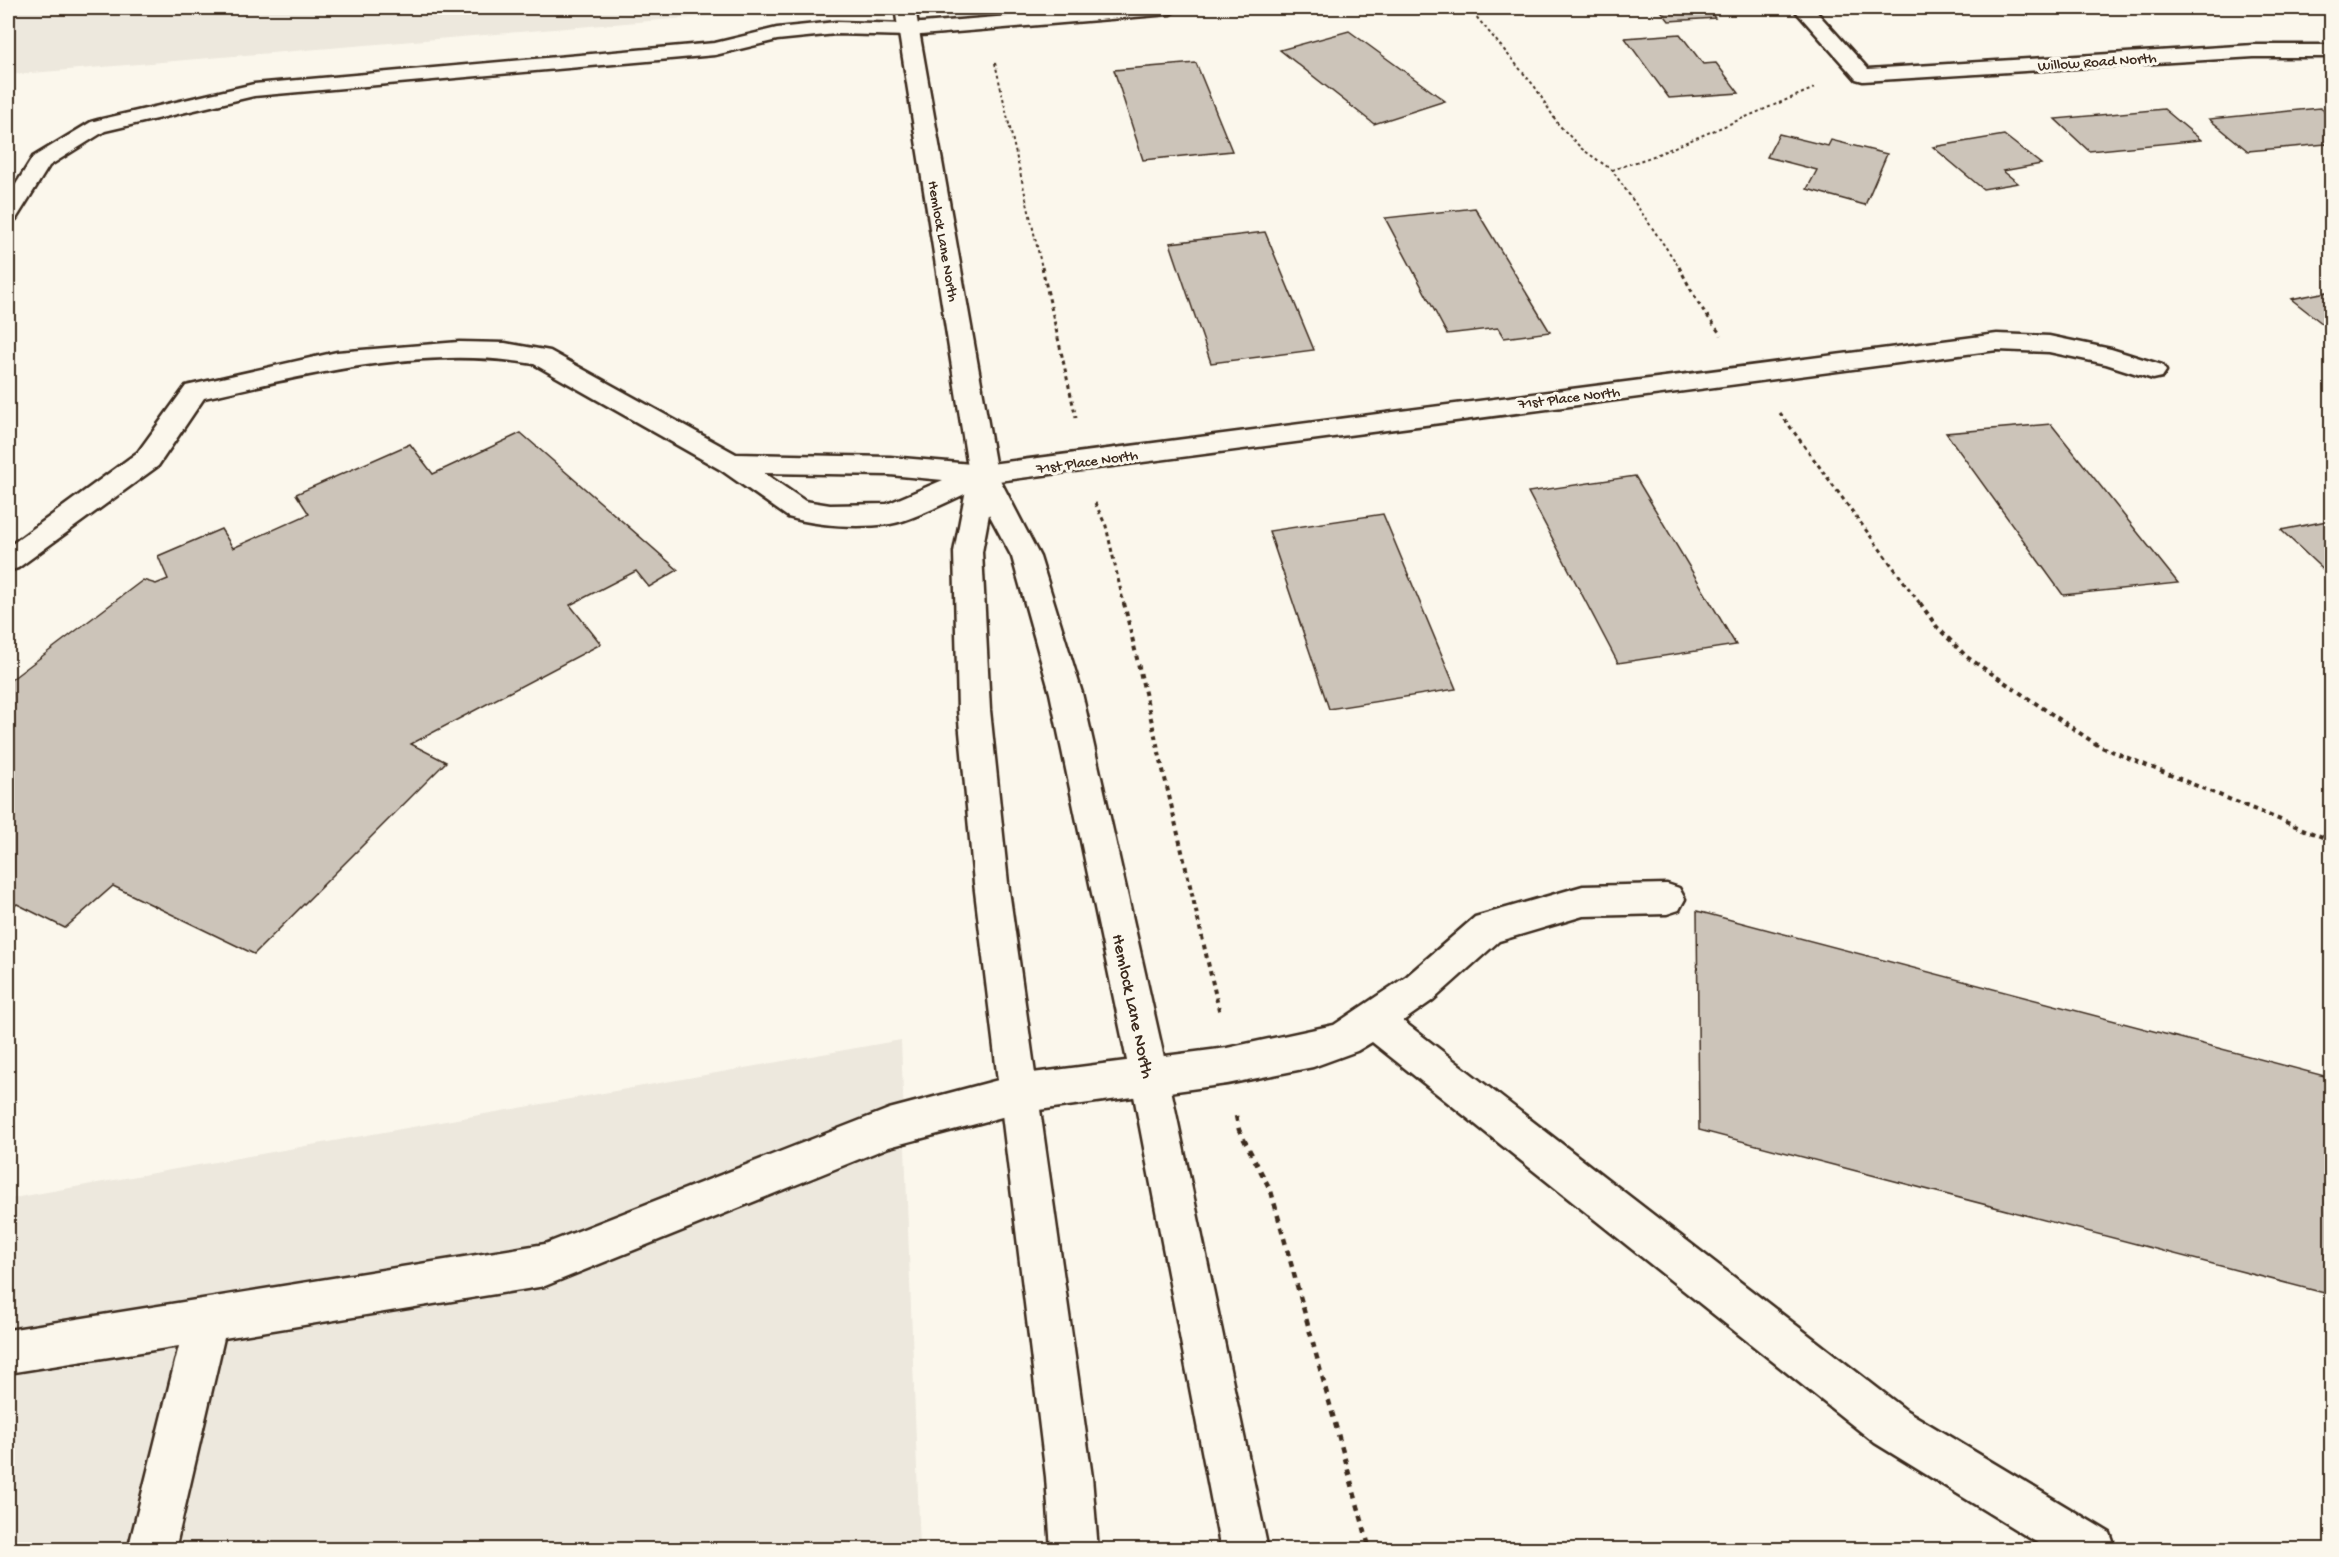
<svg xmlns="http://www.w3.org/2000/svg" width="2339" height="1557" font-family="'Gochi Hand',sans-serif">
<style>
.built{fill:#ede8dd}
.building{fill:#ccc4b9;stroke:#3b2a1e;stroke-width:1.5}
.lines{fill:none;stroke-linecap:round;stroke-linejoin:round}
.service-casing{stroke:#3b2a1e;stroke-width:5}
.minor-casing{stroke:#3b2a1e;stroke-width:5}
.secondary-casing{stroke:#3b2a1e;stroke-width:5}
.path-far3{stroke:#3b2a1e;stroke-width:2;stroke-dasharray:3 3;stroke-linecap:butt}
.path-far2{stroke:#3b2a1e;stroke-width:3;stroke-dasharray:4 4;stroke-linecap:butt}
.path-far1{stroke:#3b2a1e;stroke-width:4;stroke-dasharray:4.5 4.5;stroke-linecap:butt}
.path{stroke:#3b2a1e;stroke-width:4.5;stroke-dasharray:6 6;stroke-linecap:butt}
.service{fill:#fbf7ec;fill-rule:evenodd}
.minor{fill:#fbf7ec;fill-rule:evenodd}
.secondary{fill:#fbf7ec;fill-rule:evenodd}
.labels{text-anchor:middle;stroke-width:6;stroke-linejoin:round;paint-order:stroke}
.far-street-label{font-size:15px;fill:#3b2a1e;stroke:#fbf7ec}
.street-label{font-size:18px;fill:#3b2a1e;stroke:#fbf7ec}
</style>
<rect width="100%" height="100%" fill="#fbf7ec"/>
<filter id="ink" filterUnits="userSpaceOnUse"><feTurbulence type="fractalNoise" baseFrequency=".0167" numOctaves="2"/><feDisplacementMap in="SourceGraphic" scale="12" xChannelSelector="R" yChannelSelector="G"/><feConvolveMatrix kernelMatrix="1 2 1 2 8 2 1 2 1" color-interpolation-filters="sRGB"/></filter>
<g filter="url(#ink)">
<g class="built">
<polygon points="8,8 780,8 780,10 8,75"/>
<polygon points="901,1040 920,1549 8,1549 8,1199"/>
</g>
<g class="building">
<polygon points="1659,8 1707,8 1715,18 1669,21"/>
<polygon points="1349,31 1445,101 1374,124 1280,50"/>
<polygon points="1680,34 1703,64 1716,63 1739,93 1669,98 1625,38"/>
<polygon points="1196,63 1232,151 1143,160 1114,70"/>
<polygon points="2320,108 2332,116 2332,148 2326,144 2248,151 2209,119"/>
<polygon points="2164,109 2201,140 2089,151 2055,119"/>
<polygon points="1779,134 1828,146 1831,140 1887,154 1865,205 1807,189 1817,170 1767,157"/>
<polygon points="2004,135 2041,164 2003,171 2018,183 1983,189 1933,147"/>
<polygon points="1475,208 1550,332 1504,338 1498,328 1447,334 1385,218"/>
<polygon points="1265,232 1314,350 1211,363 1170,243"/>
<polygon points="2332,291 2332,331 2291,299"/>
<polygon points="2051,424 2178,583 2063,595 1946,433"/>
<polygon points="521,433 678,570 649,587 636,571 570,605 601,644 411,744 446,762 254,954 113,886 65,928 17,904 8,912 8,751 12,747 8,745 8,682 143,580 156,584 168,579 158,556 221,529 233,548 309,514 296,494 410,444 433,474"/>
<polygon points="1635,476 1736,645 1618,663 1528,492"/>
<polygon points="1383,514 1456,689 1329,709 1269,531"/>
<polygon points="2332,520 2332,578 2281,530"/>
<polygon points="1697,911 2332,1078 2332,1295 1699,1130"/>
</g>
<g class="lines">
<defs>
<g id="service">
<polygon points="836,22 909,24 919,30 909,36 836,34 777,40 715,55 254,96 105,131 49,166 16,219 8,221 8,197 33,157 91,122 98,120 254,84 715,43 777,28"/>
<path d="M459 342 505 343 550 351 736 454 890 457 983 465 993 467 997 474 993 481C967 492 915 520 890 524 857 528 819 526 788 517L721 470 534 364C424 345 311 374 204 398L158 466 18 568 8 571V547L138 452 186 386 337 352ZM764 473 890 475 943 480 887 504 830 505 805 501Z"/>
<polygon points="1667,884 1679,888 1685,899 1679,910 1667,914 1583,916 1499,941 1433,1000 1403,1021 1907,1411 2110,1533 2116,1550 2049,1550 1875,1443 1372,1042 1357,1051 1313,1067 1227,1084 1017,1113 889,1147 545,1286 224,1338 175,1550 128,1550 179,1346 8,1373 8,1330 545,1244 889,1109 1017,1075 1227,1048 1334,1025 1407,976 1475,917 1583,886"/>
</g>
<g id="minor">
<polygon points="1108,8 1180,8 1170,14 909,36 899,30 909,24"/>
<polygon points="1793,8 1813,8 1868,69 2254,45 2332,45 2332,57 2254,57 1863,81 1856,79"/>
<polygon points="1997,334 2049,336 2111,349 2162,365 2166,371 2162,377 2153,379 2106,364 2049,352 1997,350 983,483 973,481 969,474 973,467 983,465"/>
</g>
<polygon id="secondary" points="895,8 915,8 997,474 1040,557 1082,693 1168,1075 1268,1550 1221,1550 1130,1075 1050,693 1012,557 989,514 982,552 990,710 1008,883 1092,1477 1098,1550 1051,1550 1046,1477 974,883 958,710 954,552 969,474"/>
</defs>
<use href="#service" class="service-casing"/>
<use href="#minor" class="minor-casing"/>
<use href="#secondary" class="secondary-casing"/>
<g class="path-far3">
<polyline points="1469,8 1535,87 1558,124 1582,149 1612,170 1680,268"/>
<polyline points="995,63 1042,268"/>
<polyline points="1612,170 1651,157 1817,87"/>
</g>
<g class="path-far2">
<polyline points="1042,267 1076,418"/>
<polyline points="1679,267 1698,303 1721,335"/>
<polyline points="1780,413 1921,605"/>
<polyline points="1095,503 1106,526 1124,605"/>
</g>
<g class="path-far1">
<polyline points="1124,603 1220,1014"/>
<polyline points="1920,603 1937,627 1967,657 2099,746 2332,841"/>
</g>
<polyline class="path" points="1236,1116 1239,1130 1271,1191 1370,1550"/>
<use href="#service" class="service"/>
<use href="#minor" class="minor"/>
<use href="#secondary" class="secondary"/>
</g>
</g>
<g class="labels">
<g class="far-street-label">
<text transform="translate(2097 61) rotate(-4)" y="5">Willow Road North</text>
<text transform="translate(944 241) rotate(80)" y="5">Hemlock Lane North</text>
<text transform="translate(1569 397) rotate(-7)" y="5">71st Place North</text>
<text transform="translate(1087 461) rotate(-8)" y="5">71st Place North</text>
</g>
<g class="street-label">
<text transform="translate(1134 1006) rotate(78)" y="6">Hemlock Lane North</text>
</g>
</g>
<rect width="2339" height="1557" fill="none" stroke="#fbf7ec" stroke-width="30"/>
<rect x="15" y="15" width="2309" height="1527" fill="none" stroke="#3b2a1e" stroke-width="2" filter="url(#ink)"/>
</svg>
